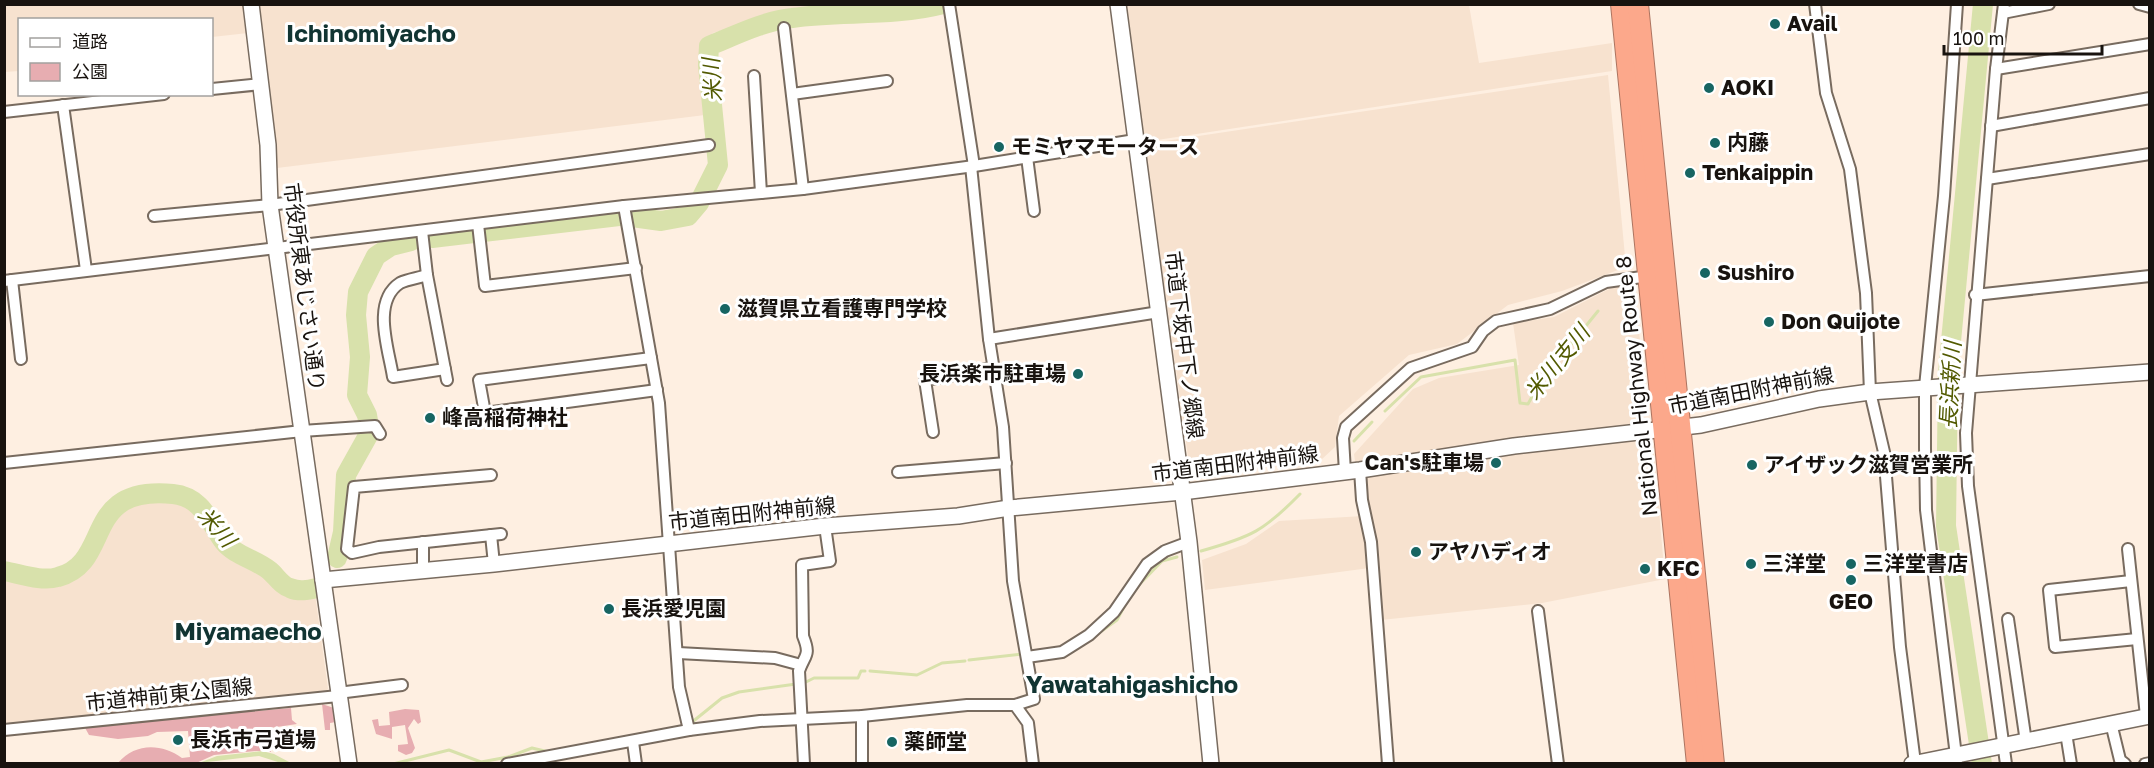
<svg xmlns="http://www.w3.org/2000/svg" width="2154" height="768" font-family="'Golos Text','Noto Sans JP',sans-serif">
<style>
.built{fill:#f7e2cf}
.green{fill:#e7adb1}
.water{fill:#d8e1ab}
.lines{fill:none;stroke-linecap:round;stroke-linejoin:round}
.stream{stroke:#d8e1ab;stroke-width:3}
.river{stroke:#d8e1ab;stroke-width:20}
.street-casing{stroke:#786b5f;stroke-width:14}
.secondary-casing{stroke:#786b5f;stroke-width:18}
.highway-casing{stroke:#ac7460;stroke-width:22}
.street{stroke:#fff;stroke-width:10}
.secondary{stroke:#fff;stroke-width:15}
.highway{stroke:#fca88b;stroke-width:20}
.poi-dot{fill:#176562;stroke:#fff;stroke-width:2}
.labels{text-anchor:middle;stroke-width:6;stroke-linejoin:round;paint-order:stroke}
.poi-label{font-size:21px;font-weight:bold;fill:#18130f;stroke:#fff;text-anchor:start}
.street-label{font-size:21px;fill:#18130f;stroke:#fff}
.water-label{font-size:22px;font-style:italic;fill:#525a01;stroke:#fff}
.quarter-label{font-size:24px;font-weight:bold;fill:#113432;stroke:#fff}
</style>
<rect width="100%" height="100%" fill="#feefe1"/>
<g class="built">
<polygon points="5,5 244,5 248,33 212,37 212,20 20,20 19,71 5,72"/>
<polygon points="257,5 911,5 853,11 781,12 713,33 702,45 699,61 705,115 277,168"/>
<polygon points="1127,5 1469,5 1479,63 1612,43 1612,71 1144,142"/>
<polygon points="1608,75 1626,267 1562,291 1508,305 1457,344 1409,355 1339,416 1335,447 1321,460 1201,474 1189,464 1145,144"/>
<polygon points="1634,284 1647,407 1642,418 1645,442 1654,453 1665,579 1542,603 1381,620 1377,567 1205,590 1202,560 1246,544 1279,521 1363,516 1354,454 1413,389 1439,378 1519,365 1513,323 1554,317 1611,288"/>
<polygon points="168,497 190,502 197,508 221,548 264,573 283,591 299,595 315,594 328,689 324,694 5,724 5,576 46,586 62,581 79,569 93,554 111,517 121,505"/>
</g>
<g class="green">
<polygon points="322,704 334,708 336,722 330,723 330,730 325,730"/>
<path d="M291 708 292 720 297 724 270 728 271 752 257 751 214 755 194 764 118 763C135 743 161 743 182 758L190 757 188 731 157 732 148 736 118 739 89 735 84 726Z"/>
<polygon points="405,709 419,710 421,722 418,724 414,719 408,728 415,748 412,753 406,755 398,751 398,745 408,744 405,725 392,727 392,739 376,734 372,720 378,719 379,726 390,725 389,712"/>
</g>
<polygon class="water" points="262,751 274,754 291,763 281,763 259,756 199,763 217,756"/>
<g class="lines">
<g class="stream">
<polyline points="1385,411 1421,377 1515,360 1520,403 1528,404 1539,384 1598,311"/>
<polyline points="1354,441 1372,422"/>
<path d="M1201 551C1251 537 1264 531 1300 494"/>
<polyline points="1137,587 1162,561 1177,557"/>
<polyline points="1082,645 1117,620 1125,605"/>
<polyline points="969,660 1022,654"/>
<polyline points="870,671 917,675 942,663 965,661"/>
<polyline points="806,682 814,678 858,678 861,671 865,671"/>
<polyline points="691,723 722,698 739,692 796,684"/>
<polyline points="393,764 449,750 481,762 508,757 532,748 549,752"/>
</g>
<g class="river">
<path d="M632 217 661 221 688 216 699 203 718 165 708 65 709 46C736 35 764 21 792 18 842 11 893 17 943 4"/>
<polyline points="483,232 619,216"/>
<polyline points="432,238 474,233"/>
<polyline points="337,558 343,532 346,475 370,432 367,415 357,395 360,357 356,315 358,292 376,256 391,246 411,241"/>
<path d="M4 571C21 574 41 582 58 577 114 562 80 485 173 494 202 497 209 521 224 542 234 555 257 560 270 571 276 576 282 586 290 588 299 592 308 590 317 588"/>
<polyline points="1982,764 1946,526 1948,373 1983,4"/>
</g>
<defs>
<g id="street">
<polyline points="949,4 974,166"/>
<polyline points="1815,4 1826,93 1850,169 1866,293 1870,392 1884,452 1900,647 1915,763"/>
<polyline points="2004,4 1996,69 1966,433 1968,486 2006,764"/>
<polyline points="2139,4 2150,7"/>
<polyline points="2003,13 2049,4"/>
<polyline points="784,28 803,189"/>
<polyline points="1996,69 2150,44"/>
<polyline points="754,76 761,193"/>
<polyline points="212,89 262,84"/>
<polyline points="792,94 887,81"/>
<polyline points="63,105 86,270"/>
<polyline points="4,112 164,94"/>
<polyline points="1991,126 2150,98"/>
<polyline points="1027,157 1034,211"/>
<polyline points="971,166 989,339 1003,427 1013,581 1034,699 1015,705"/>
<polyline points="1987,179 2150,154"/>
<polyline points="624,206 659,403 679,687 689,730"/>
<polyline points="154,216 270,205 709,145"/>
<polyline points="478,224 485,286 636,268"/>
<polyline points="422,231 427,275 447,380"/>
<path d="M427 275C419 278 408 279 400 283 371 302 389 350 393 377L445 369"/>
<polyline points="12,280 21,359"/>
<polyline points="4,281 624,206 803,189 974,166 1135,140"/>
<polyline points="1975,295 2150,276"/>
<polyline points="989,339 1159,312"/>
<polyline points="651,358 479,380 485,413 657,390"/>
<polyline points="933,432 925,380 993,368"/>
<polyline points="4,463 302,431 375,426 380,434"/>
<polyline points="1360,470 1362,500 1371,542 1388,764"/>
<polyline points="898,472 1006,463"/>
<polyline points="1345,472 1343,438 1346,427 1411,368 1472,347 1483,331 1496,321 1550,309 1606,282 1649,276"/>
<polyline points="491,475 354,487 347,549 352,553 379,547 501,534"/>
<polyline points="491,535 494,564"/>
<polyline points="423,542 423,570"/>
<polyline points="2128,549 2146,716"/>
<polyline points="2131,581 2049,590 2055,647 2137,639"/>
<polyline points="1538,611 1558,764"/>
<polyline points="2008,619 2026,742"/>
<polyline points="678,653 775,658 801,665"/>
<polyline points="1027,657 1062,652 1089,635 1114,612 1147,564 1165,551 1189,542"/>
<polyline points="338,693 402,685"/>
<polyline points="2111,723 2120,760 2125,764"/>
<polyline points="4,730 338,696"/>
<polyline points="2066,733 2071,764"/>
<polyline points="633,742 636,764"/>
<polyline points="507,764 689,730 760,721 862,716 967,705 1015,705 1028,723 1033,764"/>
<path d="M804 764 799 671C805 654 811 656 803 636L802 565 830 561 825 526"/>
<polyline points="862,764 862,716"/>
<polyline points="1957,764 1926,510 1925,448 1925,387 1944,196 1957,4"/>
<polyline points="2145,764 2150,763"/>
</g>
<g id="secondary">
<polyline points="251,4 268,145 270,205 349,764"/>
<polyline points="1118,4 1189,542 1211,764"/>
<polyline points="323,580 494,564 825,526 958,516 1009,508 1182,492 1360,470 1514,446 1701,425 1819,399 1870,392 2150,372"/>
<polyline points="1912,764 2150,716"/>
</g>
<g id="highway">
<polyline points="1621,4 1697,764"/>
<polyline points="1638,4 1714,764"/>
</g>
</defs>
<use href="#street" class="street-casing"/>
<use href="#secondary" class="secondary-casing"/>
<use href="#highway" class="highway-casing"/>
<use href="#street" class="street"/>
<use href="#secondary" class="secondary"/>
<use href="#highway" class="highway"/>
</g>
<g class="poi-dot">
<circle cx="1775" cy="24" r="6"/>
<circle cx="1709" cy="88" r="6"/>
<circle cx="1715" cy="143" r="6"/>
<circle cx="999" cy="147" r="6"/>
<circle cx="1690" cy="173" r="6"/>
<circle cx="1705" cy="273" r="6"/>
<circle cx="725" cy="309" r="6"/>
<circle cx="1769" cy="322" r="6"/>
<circle cx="1078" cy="374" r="6"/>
<circle cx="430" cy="418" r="6"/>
<circle cx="1496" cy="463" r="6"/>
<circle cx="1752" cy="465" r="6"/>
<circle cx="1416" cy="552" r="6"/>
<circle cx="1751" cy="564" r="6"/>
<circle cx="1851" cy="564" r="6"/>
<circle cx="1645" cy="569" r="6"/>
<circle cx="1851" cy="580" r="6"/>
<circle cx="609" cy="609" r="6"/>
<circle cx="178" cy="740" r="6"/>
<circle cx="892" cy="742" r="6"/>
</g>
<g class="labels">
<g class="poi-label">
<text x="1787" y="31">Avail</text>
<text x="1721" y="95">AOKI</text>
<text x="1727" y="150">内藤</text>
<text x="1011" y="154">モミヤマモータース</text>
<text x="1702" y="180">Tenkaippin</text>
<text x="1717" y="280">Sushiro</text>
<text x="737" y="316">滋賀県立看護専門学校</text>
<text x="1781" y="329">Don Quijote</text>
<text x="1066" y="381" text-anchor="end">長浜楽市駐車場</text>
<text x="442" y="425">峰高稲荷神社</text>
<text x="1484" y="470" text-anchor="end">Can's駐車場</text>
<text x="1764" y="472">アイザック滋賀営業所</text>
<text x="1428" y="559">アヤハディオ</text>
<text x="1763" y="571">三洋堂</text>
<text x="1863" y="571">三洋堂書店</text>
<text x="1657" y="576">KFC</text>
<text x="1851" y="609" text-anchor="middle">GEO</text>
<text x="621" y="616">長浜愛児園</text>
<text x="190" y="747">長浜市弓道場</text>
<text x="904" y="749">薬師堂</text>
</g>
<g class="street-label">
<text transform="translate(304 287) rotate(83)" y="7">市役所東あじさい通り</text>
<text transform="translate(1184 345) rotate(83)" y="7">市道下坂中下ノ郷線</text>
<text transform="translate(1637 386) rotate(-96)" y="7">National Highway Route 8</text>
<text transform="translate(1751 391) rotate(-11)" y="7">市道南田附神前線</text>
<text transform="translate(1235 464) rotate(-7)" y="7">市道南田附神前線</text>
<text transform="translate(752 514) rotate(-6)" y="7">市道南田附神前線</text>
<text transform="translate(169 695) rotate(-6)" y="7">市道神前東公園線</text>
</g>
<g class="water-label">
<text transform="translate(712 80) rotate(-94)" y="8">米川</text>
<text transform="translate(1557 362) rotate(-51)" y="8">米川支川</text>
<text transform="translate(1950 385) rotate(-87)" y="8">長浜新川</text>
<text transform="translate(217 527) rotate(49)" y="8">米川</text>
</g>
<g class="quarter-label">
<text x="371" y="42">Ichinomiyacho</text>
<text x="248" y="640">Miyamaecho</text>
<text x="1132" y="693">Yawatahigashicho</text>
</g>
</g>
<rect width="2154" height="768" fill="none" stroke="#18130f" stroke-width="12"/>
<rect x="18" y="18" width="195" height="78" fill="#ffffff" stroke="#a3a19f" stroke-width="1.5"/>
<rect x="30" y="38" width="30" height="9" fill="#ffffff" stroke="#a3a19f" stroke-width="1.5"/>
<text x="72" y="48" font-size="18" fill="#18130f">道路</text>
<rect x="30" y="63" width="30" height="18" fill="#e7adb1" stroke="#a3a19f" stroke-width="1.5"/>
<text x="72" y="78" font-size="18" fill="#18130f">公園</text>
<path d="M1944 45v9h158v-9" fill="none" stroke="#18130f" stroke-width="3"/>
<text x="1953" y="45" font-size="18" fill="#18130f" stroke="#ffffff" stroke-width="4.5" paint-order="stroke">100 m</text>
</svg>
